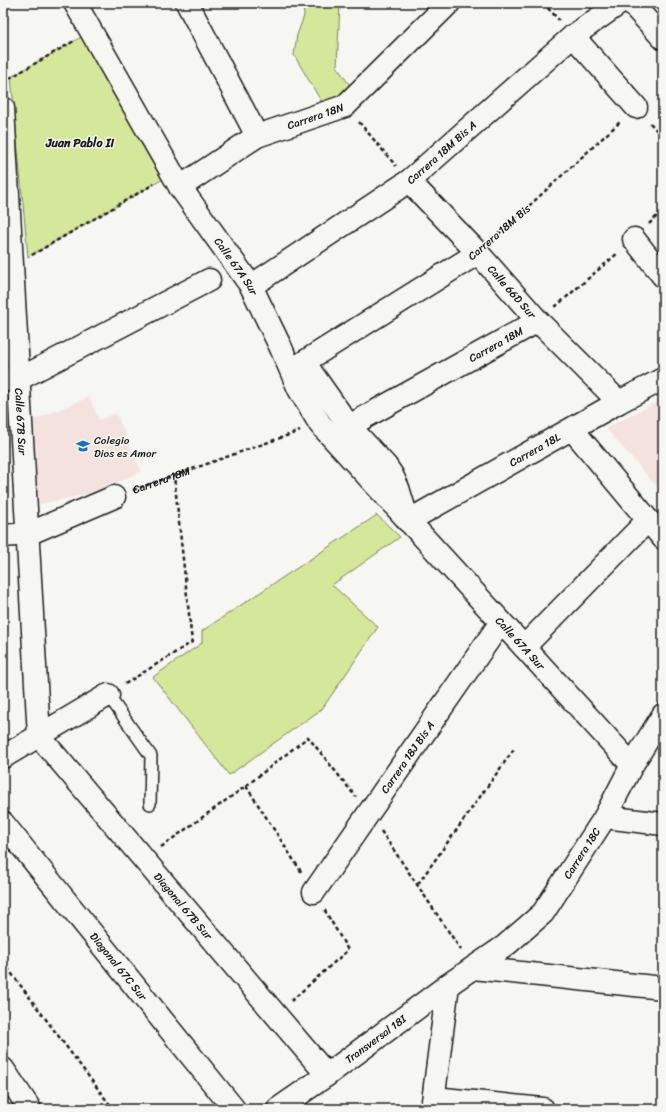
<svg xmlns="http://www.w3.org/2000/svg" width="666" height="1112" font-family="Sriracha,sans-serif">
<style>
.built{fill:#f4e2df}
.green{fill:#d5e79a;stroke:#78825b}
.lines{fill:none;stroke-linecap:round;stroke-linejoin:round}
.lane-casing{stroke:#1c1c1c;stroke-width:14}
.street-casing{stroke:#1c1c1c;stroke-width:25}
.secondary-casing{stroke:#1c1c1c;stroke-width:25}
.path{stroke:#1c1c1c;stroke-width:2.5;stroke-dasharray:4 3;stroke-linecap:butt}
.lane{stroke:#f6f6f2;stroke-width:11}
.street{stroke:#f6f6f2;stroke-width:22}
.secondary{stroke:#f6f6f2;stroke-width:22}
.labels{text-anchor:middle;stroke-width:3;stroke-linejoin:round;paint-order:stroke}
.street-label{font-size:11px;fill:#1c1c1c;stroke:#f6f6f2}
.poi-label{font-size:11px;fill:#1c1c1c;stroke:#f6f6f2;text-anchor:start}
.neighbourhood-label{font-size:12px;font-weight:bold;fill:#1c1c1c;stroke:#f6f6f2}
</style>
<rect width="100%" height="100%" fill="#f6f6f2"/>
<filter id="ink" filterUnits="userSpaceOnUse"><feTurbulence type="fractalNoise" baseFrequency=".025" numOctaves="2"/><feDisplacementMap in="SourceGraphic" scale="8" xChannelSelector="R" yChannelSelector="G"/><feConvolveMatrix kernelMatrix="1 2 1 2 8 2 1 2 1" color-interpolation-filters="sRGB"/></filter>
<g filter="url(#ink)">
<g class="built">
<polygon points="89,397 99,420 116,413 141,471 99,492 39,504 34,420"/>
<polygon points="663,399 663,494 606,428"/>
</g>
<g class="green">
<polygon points="303,3 340,3 337,67 351,87 324,106 294,55 297,35 304,16"/>
<polygon points="83,36 163,179 28,257 11,77"/>
<polygon points="377,515 400,537 332,585 378,627 322,709 229,775 153,677 202,643 202,631"/>
</g>
<g class="lines">
<defs>
<polyline id="lane" points="108,695 151,756 150,804"/>
<g id="street">
<polyline points="187,3 257,136"/>
<polyline points="631,3 663,38"/>
<polyline points="573,36 636,107"/>
<path id="s2" d="M3 108 39 736 327 1075"/>
<path id="s3" d="M409 181 478 253 538 321 619 402"/>
<path id="s4" d="M180 187 257 136 345 106 449 3"/>
<polyline points="634,239 663,276"/>
<path id="s5" d="M478 253 304 362 349 426 386 466 392 475 398 488 408 521 619 402 663 379"/>
<path id="s6" d="M251 286 409 181 573 36 620 3"/>
<polyline points="3,380 19,379 209,280"/>
<path id="s7" d="M349 426 538 321"/>
<polyline points="572,429 663,538"/>
<polyline points="3,536 28,534 114,497"/>
<polyline points="524,647 648,520"/>
<polyline points="3,757 108,695"/>
<polyline points="605,817 663,824"/>
<path id="s8" d="M3 823 234 1109"/>
<path id="s9" d="M314 892 501 622"/>
<polyline points="473,968 663,988"/>
<polyline points="3,1069 30,1109"/>
<polyline points="434,1098 543,1109"/>
<polyline points="432,1109 448,985"/>
</g>
<g id="secondary">
<path id="s10" d="M75 3 180 187 251 286 281 348 299 389 320 424 632 765"/>
<path id="s11" d="M278 1109 327 1075 448 985 505 946 543 913 605 817 632 765 663 715"/>
</g>
</defs>
<use href="#lane" class="lane-casing"/>
<use href="#street" class="street-casing"/>
<use href="#secondary" class="secondary-casing"/>
<g class="path">
<polyline points="543,3 559,20"/>
<polyline points="3,82 74,41"/>
<polyline points="359,122 396,166"/>
<polyline points="650,123 663,137"/>
<polyline points="649,224 663,210"/>
<polyline points="493,239 620,122"/>
<polyline points="32,255 154,184"/>
<polyline points="555,307 618,253"/>
<path id="s1" d="M133 490 300 431"/>
<polyline points="125,684 192,642 174,476"/>
<polyline points="246,786 302,873"/>
<polyline points="381,831 461,950"/>
<polyline points="161,847 246,786 308,737 356,797"/>
<polyline points="418,884 514,749"/>
<polyline points="3,962 113,1109"/>
<polyline points="291,1001 348,950 324,909"/>
</g>
<use href="#lane" class="lane"/>
<use href="#street" class="street"/>
<use href="#secondary" class="secondary"/>
</g>
</g>
<defs>
<symbol id="school-bare" viewBox="-9 -9 18 18"><path d="M0-5L7-2L0 1L-7-2ZM-4 1L0 2.5L4 1V4Q0 6-4 4Z" fill="#1f6fb2" stroke="#f6f6f2" stroke-width="2.5" paint-order="stroke"/></symbol>
</defs>
<g fill-rule="evenodd">
<use href="#school-bare" x="73" y="436" width="20" height="20"/>
</g>
<g class="labels">
<g class="street-label">
<text dy="4" stroke="none"><textPath href="#s4" startOffset="154">Carrera 18N</textPath></text>
<text dy="4" stroke="none"><textPath href="#s6" startOffset="233">Carrera 18M Bis A</textPath></text>
<text transform="translate(499 232) rotate(-41)" y="4">Carrera 18M Bis</text>
<text dy="4" stroke="none"><textPath href="#s10" startOffset="309">Calle 67A Sur</textPath></text>
<text dy="4" stroke="none"><textPath href="#s3" startOffset="151">Calle 66D Sur</textPath></text>
<text dy="4" stroke="none"><textPath href="#s7" startOffset="168">Carrera 18M</textPath></text>
<text dy="4" stroke="none"><textPath href="#s2" startOffset="314">Calle 67B Sur</textPath></text>
<text dy="4" stroke="none"><textPath href="#s5" startOffset="543">Carrera 18L</textPath></text>
<text dy="4" stroke="none"><textPath href="#s1" startOffset="30">Carrera 18M</textPath></text>
<text dy="4" stroke="none"><textPath href="#s10" startOffset="785">Calle 67A Sur</textPath></text>
<text dy="4" stroke="none"><textPath href="#s9" startOffset="164">Carrera 18J Bis A</textPath></text>
<text dy="4" stroke="none"><textPath href="#s11" startOffset="401">Carrera 18C</textPath></text>
<text dy="4" stroke="none"><textPath href="#s2" startOffset="852">Diagonal 67B Sur</textPath></text>
<text dy="4" stroke="none"><textPath href="#s8" startOffset="184">Diagonal 67C Sur</textPath></text>
<text dy="4" stroke="none"><textPath href="#s11" startOffset="120">Transversal 18I</textPath></text>
</g>
<g class="poi-label">
<text x="94" y="444">Colegio<tspan x="94" dy="13">Dios es Amor</tspan></text>
</g>
<g class="neighbourhood-label">
<text x="80" y="147">Juan Pablo II</text>
</g>
</g>
<rect width="666" height="1112" fill="none" stroke="#f6f6f2" stroke-width="16"/>
<rect x="8" y="8" width="650" height="1096" fill="none" stroke="#1c1c1c" stroke-width="1.5" filter="url(#ink)"/>
</svg>
